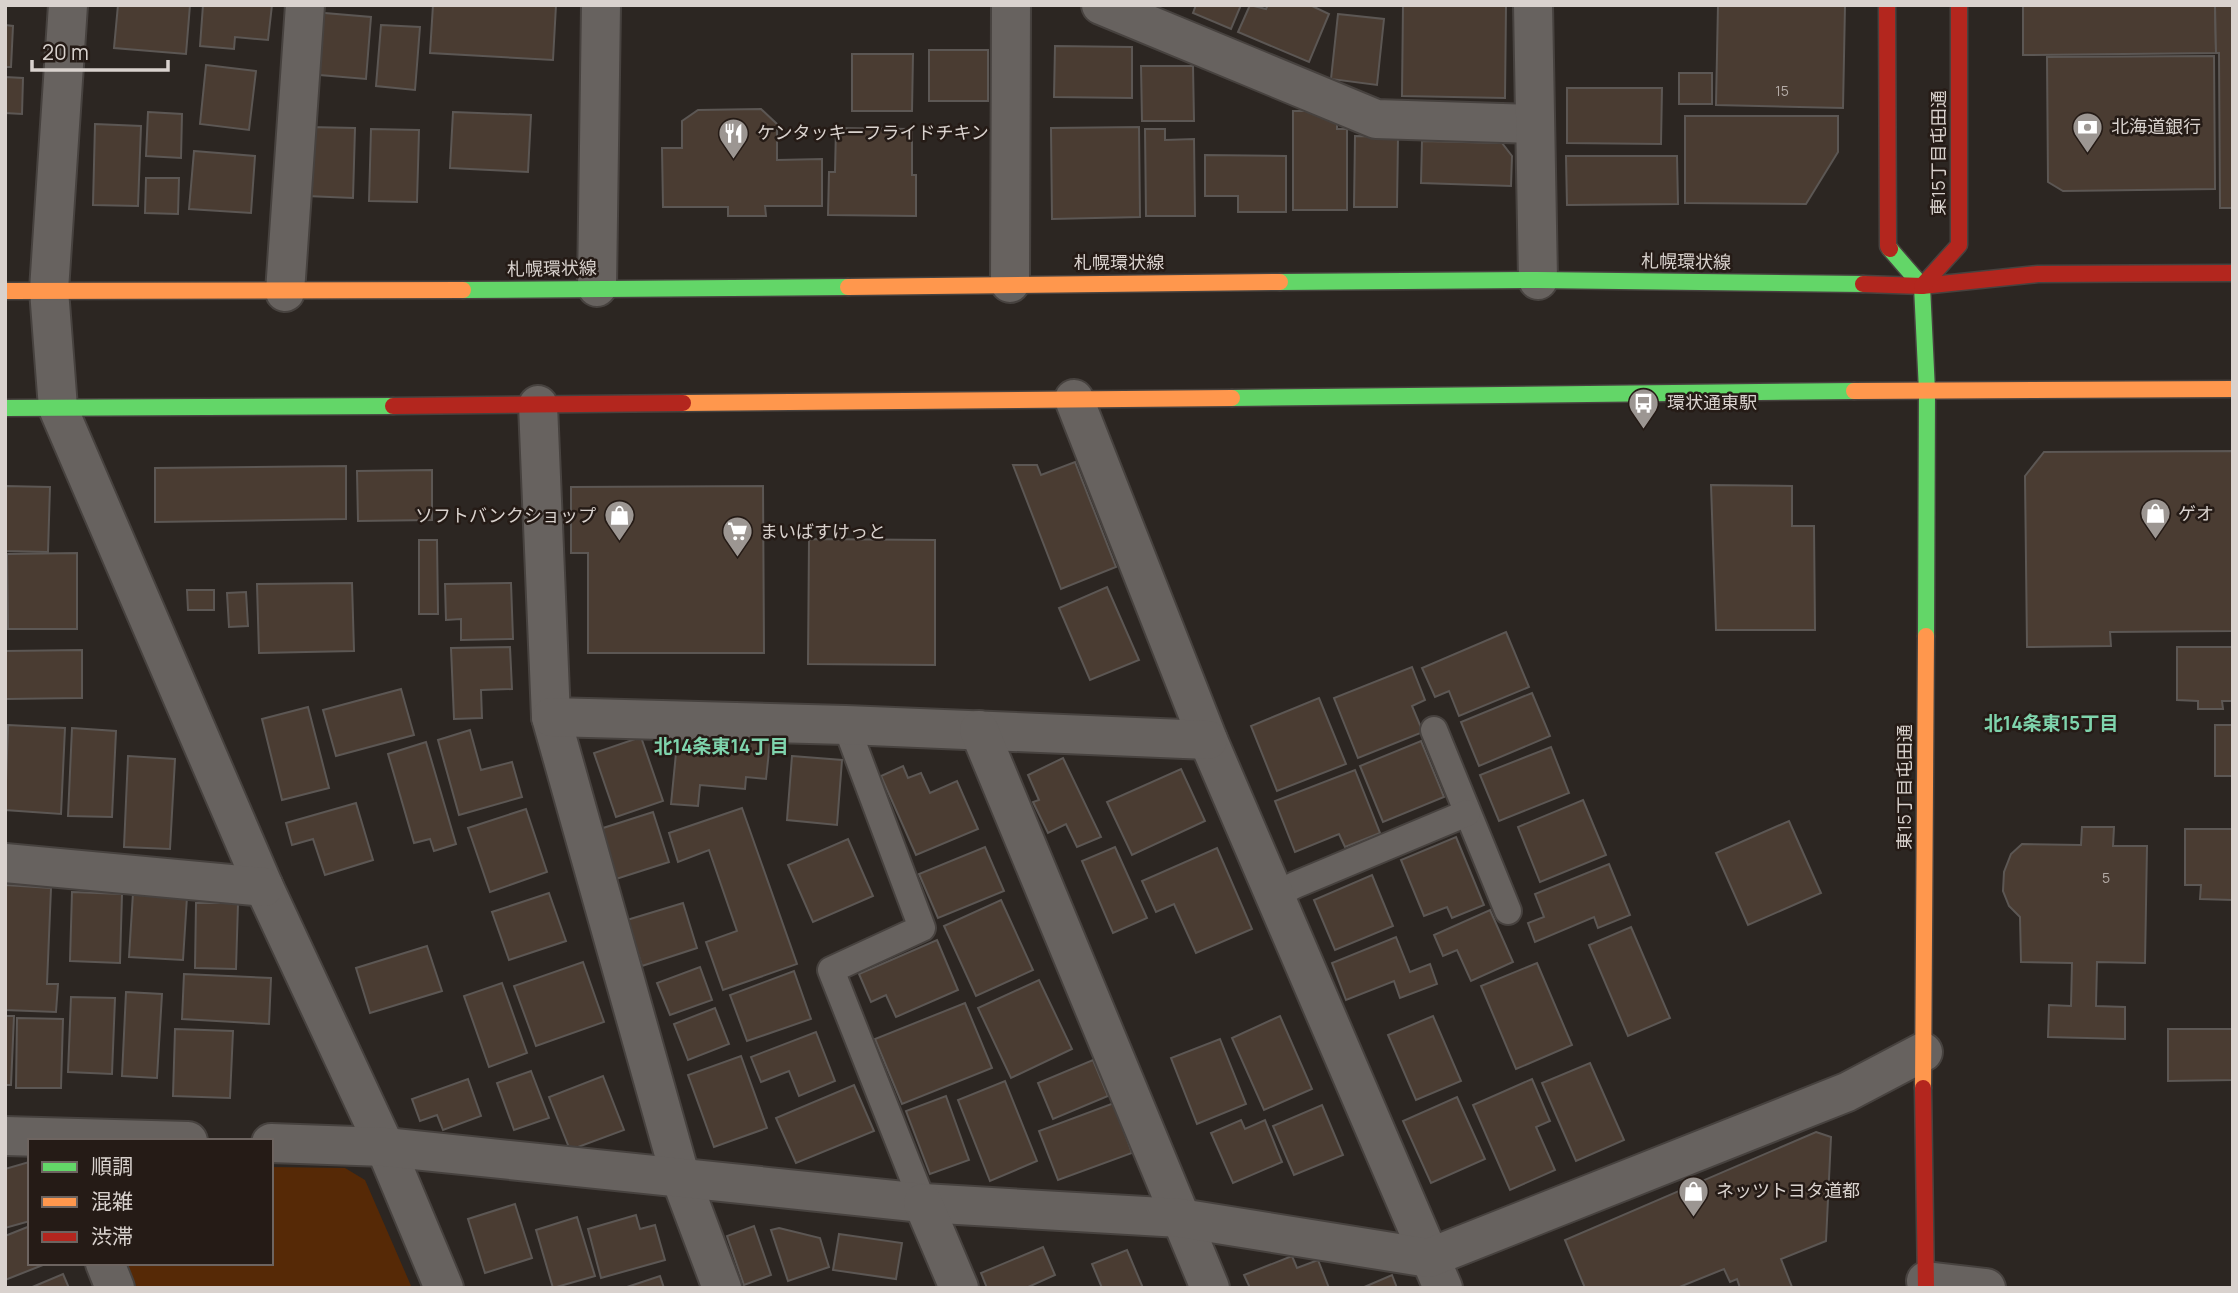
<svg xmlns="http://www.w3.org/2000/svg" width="2238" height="1293" font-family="Manrope,'Noto Sans JP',sans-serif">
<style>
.green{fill:#562906}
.building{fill:#4a3c32;stroke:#5c5754;stroke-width:2}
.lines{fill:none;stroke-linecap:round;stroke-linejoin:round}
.lane-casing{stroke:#47423f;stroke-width:30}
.street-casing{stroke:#47423f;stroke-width:42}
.fast-casing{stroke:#47423f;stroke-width:19}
.slow-casing{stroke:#47423f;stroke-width:19}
.jam-casing{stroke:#47423f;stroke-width:19}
.lane{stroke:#67625f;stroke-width:26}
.street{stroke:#67625f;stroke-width:38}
.fast{stroke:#63d668;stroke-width:16}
.slow{stroke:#ff974d;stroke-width:16}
.jam{stroke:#b3261e;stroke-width:16}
.labels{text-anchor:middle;stroke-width:5;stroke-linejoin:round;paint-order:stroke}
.number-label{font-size:14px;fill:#b5aca7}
.poi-label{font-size:18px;fill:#d9d2ce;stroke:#251b16;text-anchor:start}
.street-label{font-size:18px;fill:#d9d2ce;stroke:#251b16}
.neighbourhood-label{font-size:19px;font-weight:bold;fill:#7fd4ad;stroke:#251b16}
</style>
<rect width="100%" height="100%" fill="#2c2622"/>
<polygon class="green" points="271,1167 345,1168 365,1180 412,1288 137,1288 126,1263 271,1263"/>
<g class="building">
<polygon points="118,5 190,5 186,54 114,48"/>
<polygon points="203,5 272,5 268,40 235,37 234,49 200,46"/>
<polygon points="433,5 556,5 553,60 430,53"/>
<polygon points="1196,5 1241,5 1231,29 1193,13"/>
<polygon points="1250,5 1266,9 1268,5 1310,5 1329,14 1309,62 1238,32"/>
<polygon points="1403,5 1506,5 1505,98 1402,96"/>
<polygon points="1718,5 1845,5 1843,108 1716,105"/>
<polygon points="2023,5 2215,5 2216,53 2023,55"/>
<polygon points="2215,5 2233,5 2233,208 2220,208 2219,53 2216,53"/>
<polygon points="313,12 371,17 366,79 308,74"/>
<polygon points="1338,14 1384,19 1377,85 1331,79"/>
<polygon points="5,25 13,26 11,67 5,67"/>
<polygon points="381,25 420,27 415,90 376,86"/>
<polygon points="1055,46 1132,47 1132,98 1054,97"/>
<rect x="929" y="50" width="59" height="51"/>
<polygon points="852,54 913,54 912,111 852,111"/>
<polygon points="2214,56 2215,189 2063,191 2048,182 2047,57"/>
<polygon points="206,65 256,71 249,130 200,124"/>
<polygon points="1141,66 1193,66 1194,121 1142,121"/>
<rect x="1679" y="73" width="33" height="31"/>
<polygon points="5,77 23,78 22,114 5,113"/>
<polygon points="1567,88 1662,88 1661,144 1567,143"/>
<polygon points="761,109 777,124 777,160 822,159 822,206 765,206 766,216 728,216 728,207 663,207 662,148 682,148 682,121 698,110"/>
<polygon points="1293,111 1337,111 1337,129 1347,129 1347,210 1293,210"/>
<polygon points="148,112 182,114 181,158 146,156"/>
<polygon points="453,112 531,115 528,172 450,168"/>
<polygon points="1685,116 1838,116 1838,152 1806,204 1685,203"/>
<polygon points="95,124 141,126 138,206 93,205"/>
<polygon points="309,127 355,128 353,198 307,196"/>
<polygon points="1139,127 1140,217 1052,219 1051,128"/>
<polygon points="836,128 912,129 912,175 916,175 916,216 828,215 829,172 835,172"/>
<polygon points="371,129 419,130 417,202 369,201"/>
<polygon points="1145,129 1165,129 1165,140 1194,139 1195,216 1146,216"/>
<polygon points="1355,136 1398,137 1397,207 1354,207"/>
<polygon points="1422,141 1502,143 1512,156 1511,186 1421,183"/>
<polygon points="194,151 255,156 251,213 189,209"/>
<polygon points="1205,155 1286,156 1286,212 1238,212 1238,196 1205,196"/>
<polygon points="1566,156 1677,156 1678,204 1567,205"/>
<polygon points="146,178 179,178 178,214 145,213"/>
<polygon points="2233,451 2233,631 2110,632 2111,646 2027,647 2025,476 2044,452"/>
<polygon points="1075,462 1116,567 1061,589 1013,465 1037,465 1041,475"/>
<polygon points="346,466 346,519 155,522 155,468"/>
<polygon points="432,470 432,520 358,521 357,471"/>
<polygon points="1711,485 1792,486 1792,526 1814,526 1815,630 1716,630"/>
<polygon points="5,486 50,487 48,552 5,551"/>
<polygon points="763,486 764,653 588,653 588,553 571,553 571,487"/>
<polygon points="809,539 935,540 935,665 808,664"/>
<polygon points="419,540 437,540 438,614 419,614"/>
<polygon points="77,553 77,629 8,629 7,554"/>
<polygon points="352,583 354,651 259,653 257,584"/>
<polygon points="511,583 513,639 461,640 461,619 446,620 445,584"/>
<polygon points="1107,587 1139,660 1090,680 1059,608"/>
<polygon points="187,590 214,590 214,610 188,610"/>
<polygon points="246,592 248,626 229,627 227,593"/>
<polygon points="1506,632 1529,687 1459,716 1449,691 1435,697 1422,668"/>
<polygon points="510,647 512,689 481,690 482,718 454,719 451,648"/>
<polygon points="2177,647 2233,647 2233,701 2222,701 2223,709 2198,709 2198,701 2177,700"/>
<polygon points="82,650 82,698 6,699 5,651"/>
<polygon points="1412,667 1425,700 1412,706 1423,732 1358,758 1334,698"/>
<polygon points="401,689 414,735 336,756 323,710"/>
<polygon points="1532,693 1550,736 1479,766 1461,722"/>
<polygon points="1319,698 1346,764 1277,791 1251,726"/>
<polygon points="308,707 329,788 282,800 262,719"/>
<polygon points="8,725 65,728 61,814 5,810"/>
<rect x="2215" y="725" width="18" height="51"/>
<polygon points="72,728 116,731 112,817 68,816"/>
<polygon points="470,730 481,770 512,762 522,797 459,815 438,740"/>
<polygon points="678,733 770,742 766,779 746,777 745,789 700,785 698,806 671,804"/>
<polygon points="641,737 663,801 616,817 594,753"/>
<polygon points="1421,741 1444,797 1383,822 1360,766"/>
<polygon points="426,742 456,844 434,851 430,839 414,843 388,754"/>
<polygon points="1551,747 1569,793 1499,821 1480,775"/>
<polygon points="128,756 175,759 170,849 124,847"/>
<polygon points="792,756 842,760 837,825 787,820"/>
<polygon points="1063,758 1101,837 1077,847 1066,824 1048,833 1033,802 1039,800 1028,775"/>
<polygon points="903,766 908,778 921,773 930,793 957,781 978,829 916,855 881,776"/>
<polygon points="1181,769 1205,821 1132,855 1107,802"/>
<polygon points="1355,770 1380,833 1345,847 1339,834 1295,852 1275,801"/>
<polygon points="1583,800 1606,855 1540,882 1518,827"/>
<polygon points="356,803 373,860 325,875 313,839 292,845 286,823"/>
<polygon points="742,808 797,964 723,990 706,942 737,931 709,850 678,862 669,833"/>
<polygon points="526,809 547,872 490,892 468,828"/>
<polygon points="653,812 669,862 616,879 600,829"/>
<polygon points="1789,821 1821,893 1748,925 1716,853"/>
<polygon points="2082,827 2114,827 2113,846 2147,846 2145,963 2097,962 2096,1006 2125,1007 2125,1039 2048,1037 2049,1005 2071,1006 2072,963 2021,962 2020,917 2009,906 2003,891 2004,872 2011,854 2022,844 2081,845"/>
<polygon points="2185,829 2233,829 2233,900 2200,899 2201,885 2185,885"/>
<polygon points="1456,837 1484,905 1452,918 1447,907 1424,916 1401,860"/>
<polygon points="848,839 873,896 813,922 788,865"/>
<polygon points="985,847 1004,891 938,918 919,874"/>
<polygon points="1115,847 1147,918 1113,933 1082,861"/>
<polygon points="1217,848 1252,929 1196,953 1174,904 1156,912 1142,881"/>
<polygon points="1609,864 1630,915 1598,928 1594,917 1535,942 1528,923 1544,917 1535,894"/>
<polygon points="1372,875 1393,926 1335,950 1314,900"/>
<polygon points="5,885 51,888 47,984 58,984 56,1012 5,1010"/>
<polygon points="72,892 122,894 120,963 70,961"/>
<polygon points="133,893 187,897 183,960 129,957"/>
<polygon points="549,893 566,941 509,960 492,912"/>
<polygon points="1001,900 1033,970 976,996 944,926"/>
<polygon points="196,903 238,903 236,969 195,968"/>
<polygon points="683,903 697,948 642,966 627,920"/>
<polygon points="1490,910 1513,962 1471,981 1457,950 1443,956 1434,935"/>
<polygon points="1631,927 1670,1018 1628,1036 1589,945"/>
<polygon points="1396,937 1410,972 1430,964 1437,984 1400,998 1394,981 1346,1000 1332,963"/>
<polygon points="937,940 958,990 896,1017 886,995 871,1002 859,974"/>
<polygon points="427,946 442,991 370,1013 356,968"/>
<polygon points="583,962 604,1022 536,1046 514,986"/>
<polygon points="1537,963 1572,1045 1516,1069 1481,986"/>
<polygon points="700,967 712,1000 670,1015 657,983"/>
<polygon points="794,971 811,1019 747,1041 730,995"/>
<polygon points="184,974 271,978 269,1024 182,1019"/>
<polygon points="1039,980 1072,1049 1011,1078 978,1008"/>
<polygon points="502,983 527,1053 489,1067 464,996"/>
<polygon points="126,992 162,994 157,1078 122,1076"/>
<polygon points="71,997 115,998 112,1074 68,1072"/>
<polygon points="965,1003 992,1068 902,1104 875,1039"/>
<polygon points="715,1008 729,1044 688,1060 674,1024"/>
<polygon points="5,1016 14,1016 11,1085 5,1085"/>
<polygon points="1280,1016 1312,1089 1264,1110 1232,1038"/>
<polygon points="1433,1016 1461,1081 1416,1100 1388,1035"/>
<polygon points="17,1018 63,1019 61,1088 16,1088"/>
<polygon points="175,1029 233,1031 230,1098 173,1096"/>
<polygon points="2168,1029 2233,1029 2233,1080 2168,1081"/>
<polygon points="816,1032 835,1081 799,1096 789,1071 761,1082 751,1057"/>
<polygon points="1220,1039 1246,1104 1197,1124 1171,1058"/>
<polygon points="741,1056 767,1128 714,1147 688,1075"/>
<polygon points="1093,1060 1108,1096 1053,1119 1038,1083"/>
<polygon points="1590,1063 1624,1140 1576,1161 1542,1083"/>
<polygon points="531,1071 549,1118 514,1130 497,1083"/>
<polygon points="603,1076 624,1130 570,1150 549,1097"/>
<polygon points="468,1079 481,1116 443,1130 437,1115 420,1121 412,1099"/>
<polygon points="1532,1079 1550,1121 1536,1127 1555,1170 1510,1190 1473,1105"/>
<polygon points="1005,1081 1037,1161 990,1181 958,1100"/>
<polygon points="854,1085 874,1131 796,1163 776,1118"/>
<polygon points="946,1096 969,1160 930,1174 906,1111"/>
<polygon points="1457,1097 1485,1159 1431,1183 1403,1121"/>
<polygon points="1114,1103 1132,1153 1058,1180 1039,1131"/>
<polygon points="1322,1105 1343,1155 1294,1175 1273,1126"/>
<polygon points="1241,1120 1245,1129 1265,1120 1282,1162 1233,1183 1211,1133"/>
<polygon points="1816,1132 1831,1137 1826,1241 1781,1259 1792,1287 1740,1288 1737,1279 1730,1282 1724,1269 1677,1288 1585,1288 1565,1240"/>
<polygon points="29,1162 30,1221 5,1228 5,1169"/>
<polygon points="515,1204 532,1258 485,1273 468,1219"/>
<polygon points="636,1215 640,1229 655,1225 665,1260 601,1278 588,1229"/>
<polygon points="577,1217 595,1276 553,1288 536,1230"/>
<polygon points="30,1226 30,1263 48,1263 5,1280 5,1236"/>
<polygon points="754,1226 771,1275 744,1285 727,1236"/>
<polygon points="779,1228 820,1238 829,1267 788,1281 771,1230"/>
<polygon points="839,1234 902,1243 896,1279 833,1270"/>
<polygon points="1043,1247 1055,1275 1026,1288 987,1288 981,1273"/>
<polygon points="1127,1250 1143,1288 1102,1288 1092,1264"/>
<polygon points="1292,1256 1297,1268 1318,1260 1329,1288 1250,1288 1244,1275"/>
<polygon points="63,1274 69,1288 30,1288"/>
<polygon points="1392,1275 1397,1288 1362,1288"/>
<polygon points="660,1276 664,1288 624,1288"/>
</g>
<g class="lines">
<defs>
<g id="lane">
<polyline points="846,725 922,928 831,970 923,1203"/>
<polyline points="1434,730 1508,911"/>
<polyline points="1274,896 1295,885 1467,813"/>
</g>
<g id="street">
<polyline points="68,5 49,290 58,408 264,887 385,1147 444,1288"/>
<polyline points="1101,5 1376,119 1535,124"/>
<polyline points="1533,5 1538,280"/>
<polyline points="1010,283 1011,5"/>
<polyline points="597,287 601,5"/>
<polyline points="285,292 305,5"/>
<polyline points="1074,399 1208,740 1443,1288"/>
<polyline points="538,405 551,717 681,1179 722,1288"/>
<polyline points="551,717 846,725 1208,740"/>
<polyline points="979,730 1210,1288"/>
<polyline points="5,863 264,887"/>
<polyline points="5,1136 188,1141"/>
<polyline points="271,1143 385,1147 923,1203 1180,1218 1429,1258 1847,1092 1923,1052"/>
<polyline points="923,1203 959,1288"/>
<polyline points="105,1263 115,1288"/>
<polyline points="1926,1281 1986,1288"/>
</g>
<g id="fast">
<polyline points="1890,249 1922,286 1927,391 1926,636"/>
<polyline points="1280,282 1538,280 1863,284"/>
<polyline points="463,290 848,287"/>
<polyline points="1232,398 1854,391"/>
<polyline points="5,408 393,406"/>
</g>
<g id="slow">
<polyline points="848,287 1280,282"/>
<polyline points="5,291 463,290"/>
<polyline points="1854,391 2233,389"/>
<polyline points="683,403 1232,398"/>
<polyline points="1923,1088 1926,636"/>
</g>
<g id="jam">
<polyline points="1887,5 1888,246 1890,249"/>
<polyline points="1863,284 1922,286 2038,274 2233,273"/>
<polyline points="1922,286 1959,245 1959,5"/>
<polyline points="393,406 683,403"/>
<polyline points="1923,1088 1926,1288"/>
</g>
</defs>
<use href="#lane" class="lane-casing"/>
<use href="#street" class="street-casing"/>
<use href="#fast" class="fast-casing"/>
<use href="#slow" class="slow-casing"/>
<use href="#jam" class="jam-casing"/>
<use href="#lane" class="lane"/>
<use href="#street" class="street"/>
<use href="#fast" class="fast"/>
<use href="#slow" class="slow"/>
<use href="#jam" class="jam"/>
</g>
<defs>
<symbol id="bank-pin" viewBox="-11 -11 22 30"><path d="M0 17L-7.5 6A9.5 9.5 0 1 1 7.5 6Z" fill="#9c9692" stroke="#251b16"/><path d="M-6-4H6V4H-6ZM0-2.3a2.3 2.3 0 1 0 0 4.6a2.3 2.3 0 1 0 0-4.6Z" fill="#fff"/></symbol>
<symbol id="restaurant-pin" viewBox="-11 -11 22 30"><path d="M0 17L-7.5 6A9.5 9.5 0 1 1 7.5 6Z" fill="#9c9692" stroke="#251b16"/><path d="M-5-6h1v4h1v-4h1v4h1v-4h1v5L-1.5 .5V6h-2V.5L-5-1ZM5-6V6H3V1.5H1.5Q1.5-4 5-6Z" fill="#fff"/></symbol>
<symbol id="bus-pin" viewBox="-11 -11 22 30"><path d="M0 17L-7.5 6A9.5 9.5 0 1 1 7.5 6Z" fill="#9c9692" stroke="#251b16"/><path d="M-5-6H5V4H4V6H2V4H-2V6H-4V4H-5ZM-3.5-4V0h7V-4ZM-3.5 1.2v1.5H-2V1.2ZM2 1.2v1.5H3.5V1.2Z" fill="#fff"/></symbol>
<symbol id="shop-pin" viewBox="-11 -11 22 30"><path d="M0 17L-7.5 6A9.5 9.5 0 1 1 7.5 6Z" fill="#9c9692" stroke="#251b16"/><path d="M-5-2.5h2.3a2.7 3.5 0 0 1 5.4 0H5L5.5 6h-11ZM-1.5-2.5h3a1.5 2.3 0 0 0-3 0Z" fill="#fff"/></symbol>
<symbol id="supermarket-pin" viewBox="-11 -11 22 30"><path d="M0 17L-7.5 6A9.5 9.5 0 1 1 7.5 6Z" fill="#9c9692" stroke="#251b16"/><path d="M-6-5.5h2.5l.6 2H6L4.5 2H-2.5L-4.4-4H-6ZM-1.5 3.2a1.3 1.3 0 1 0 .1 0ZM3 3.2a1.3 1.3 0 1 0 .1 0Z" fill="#fff"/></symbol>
</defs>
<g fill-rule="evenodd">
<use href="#bank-pin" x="2070" y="110" width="35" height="47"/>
<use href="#restaurant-pin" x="716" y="116" width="35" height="47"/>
<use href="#bus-pin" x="1626" y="386" width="35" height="47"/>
<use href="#shop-pin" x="2138" y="496" width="35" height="47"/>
<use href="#shop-pin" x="602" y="498" width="35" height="47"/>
<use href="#supermarket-pin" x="720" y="514" width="35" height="47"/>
<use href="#shop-pin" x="1676" y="1174" width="35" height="47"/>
</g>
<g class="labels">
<g class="number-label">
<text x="1782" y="96">15</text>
<text x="2106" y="883">5</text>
</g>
<g class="poi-label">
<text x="2111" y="133">北海道銀行</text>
<text x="757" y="139">ケンタッキーフライドチキン</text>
<text x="1667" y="409">環状通東駅</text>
<text x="2178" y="520">ゲオ</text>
<text x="596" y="522" text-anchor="end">ソフトバンクショップ</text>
<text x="760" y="538">まいばすけっと</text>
<text x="1716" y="1197">ネッツトヨタ道都</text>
</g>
<g class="street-label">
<text transform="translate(1939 153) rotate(-90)" y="6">東15丁目屯田通</text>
<text transform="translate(1686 262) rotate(1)" y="6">札幌環状線</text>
<text x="1119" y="269">札幌環状線</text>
<text transform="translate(552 269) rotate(-1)" y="6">札幌環状線</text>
<text transform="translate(1905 787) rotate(-90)" y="6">東15丁目屯田通</text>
</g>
<g class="neighbourhood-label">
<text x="2051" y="730">北14条東15丁目</text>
<text x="721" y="753">北14条東14丁目</text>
</g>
</g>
<rect width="2238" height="1293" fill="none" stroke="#d9d2ce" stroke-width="14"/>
<rect x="28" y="1139" width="245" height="126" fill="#251b16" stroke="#6d6460" stroke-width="2"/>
<rect x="42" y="1162" width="35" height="10" fill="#63d668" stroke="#6d6460" stroke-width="2"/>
<text x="91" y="1174" font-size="21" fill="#d9d2ce">順調</text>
<rect x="42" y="1197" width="35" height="10" fill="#ff974d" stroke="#6d6460" stroke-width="2"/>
<text x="91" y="1209" font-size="21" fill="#d9d2ce">混雑</text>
<rect x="42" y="1232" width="35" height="10" fill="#b3261e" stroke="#6d6460" stroke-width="2"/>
<text x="91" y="1244" font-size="21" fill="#d9d2ce">渋滞</text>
<path d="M32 60v10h136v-10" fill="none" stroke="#d9d2ce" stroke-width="3.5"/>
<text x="42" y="60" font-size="21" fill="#d9d2ce" stroke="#251b16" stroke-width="5" paint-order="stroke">20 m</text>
</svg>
